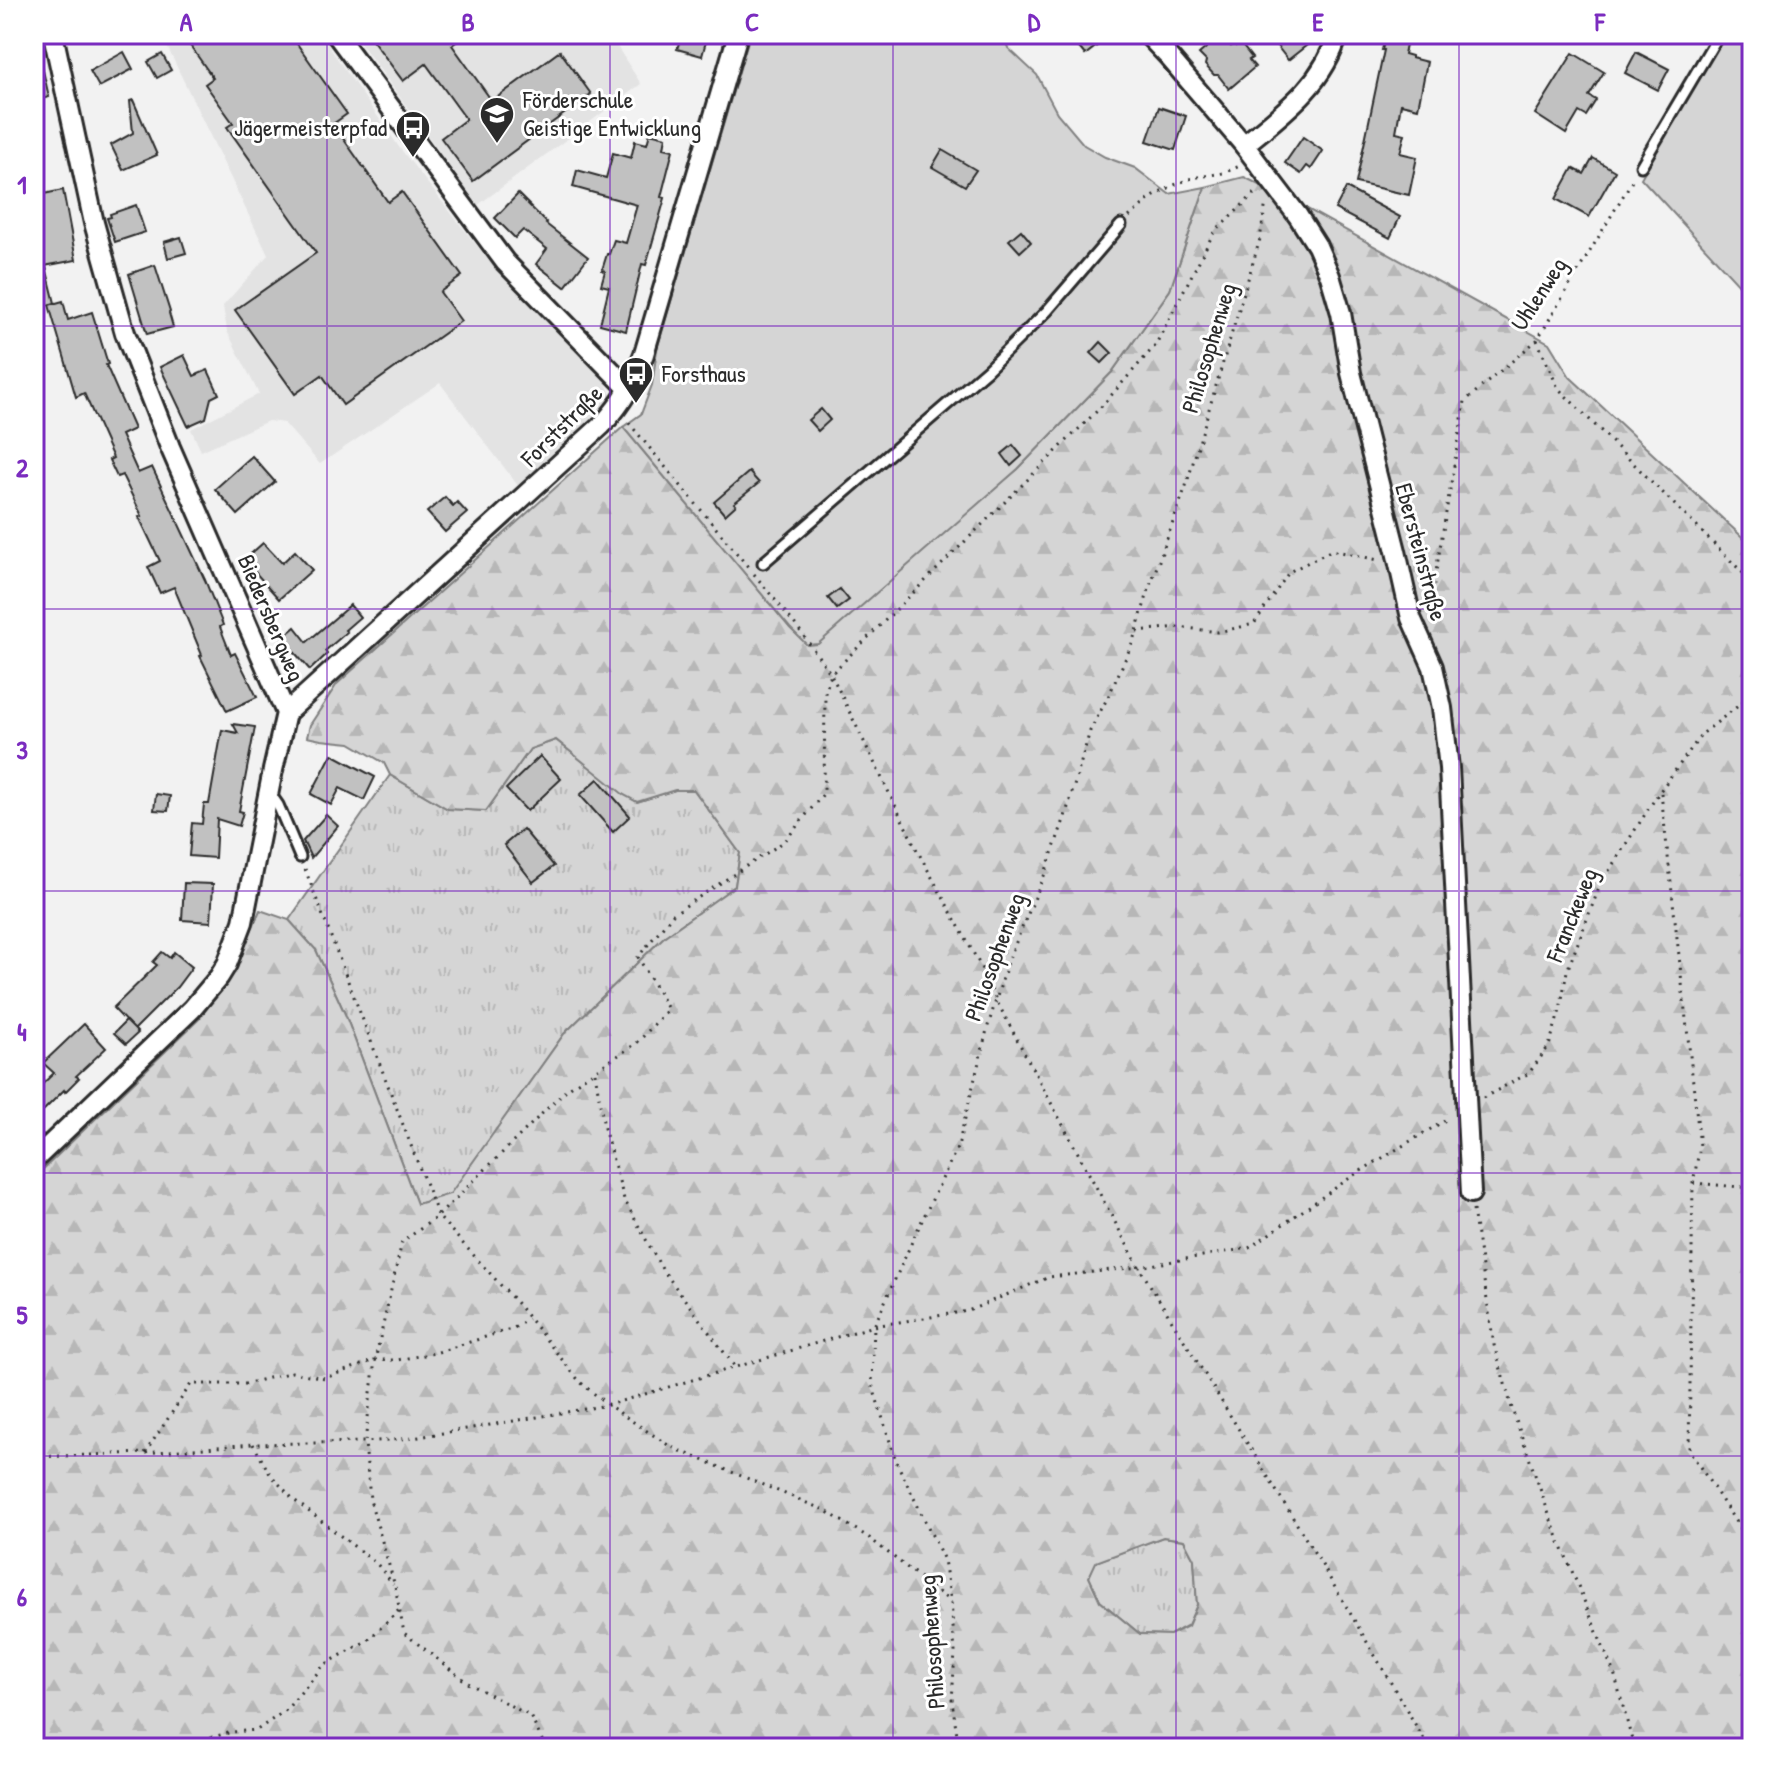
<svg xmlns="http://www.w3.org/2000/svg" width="1786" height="1782" font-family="'Patrick Hand',sans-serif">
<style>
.built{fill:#e3e3e3}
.grass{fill:url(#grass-tufts);stroke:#808080;stroke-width:2}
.forest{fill:url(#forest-firs);stroke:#808080;stroke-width:2;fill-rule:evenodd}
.garden{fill:#d5d5d5;stroke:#808080;stroke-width:2}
.building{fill:#c1c1c1;stroke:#2b2b2b;stroke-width:2}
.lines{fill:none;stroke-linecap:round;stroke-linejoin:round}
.lane-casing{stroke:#2b2b2b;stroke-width:15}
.street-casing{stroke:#2b2b2b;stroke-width:24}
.path{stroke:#2b2b2b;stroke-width:3;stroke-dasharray:2 6;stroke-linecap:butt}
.lane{stroke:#fff;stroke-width:9}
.street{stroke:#fff;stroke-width:18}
.grid{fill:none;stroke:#7b2cbf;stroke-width:2;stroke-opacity:0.55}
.labels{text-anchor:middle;stroke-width:6;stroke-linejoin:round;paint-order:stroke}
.poi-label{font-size:24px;fill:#2b2b2b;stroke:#fff;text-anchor:start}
.street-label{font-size:24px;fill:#2b2b2b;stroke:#fff}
.neatline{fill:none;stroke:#7b2cbf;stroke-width:3}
.grid-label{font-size:26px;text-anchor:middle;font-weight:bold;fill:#7b2cbf}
</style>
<defs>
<pattern id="grass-tufts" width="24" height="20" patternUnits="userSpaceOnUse" patternTransform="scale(2)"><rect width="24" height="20" fill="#d5d5d5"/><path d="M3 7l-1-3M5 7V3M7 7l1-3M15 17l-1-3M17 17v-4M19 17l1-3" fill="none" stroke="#b7b7b7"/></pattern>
<pattern id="forest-firs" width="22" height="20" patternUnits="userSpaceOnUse" patternTransform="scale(2)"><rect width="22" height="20" fill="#d5d5d5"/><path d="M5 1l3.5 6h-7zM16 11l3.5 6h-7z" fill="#b7b7b7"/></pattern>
</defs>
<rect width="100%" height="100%" fill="#f2f2f2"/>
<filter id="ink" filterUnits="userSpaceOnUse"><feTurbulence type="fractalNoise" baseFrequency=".0125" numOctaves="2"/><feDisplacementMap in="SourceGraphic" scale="16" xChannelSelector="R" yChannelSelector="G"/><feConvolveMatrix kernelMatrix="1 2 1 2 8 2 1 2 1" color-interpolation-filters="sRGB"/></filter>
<g filter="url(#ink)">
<g class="built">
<polygon points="161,34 320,34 399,147 489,261 606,383 612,397 611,410 519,487 440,383 320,464 284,423 268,421 201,451 191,429 259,394 227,331 223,306 268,255"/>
<polygon points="354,34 609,34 641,84 478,205"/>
</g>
<g class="grass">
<polygon points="556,740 624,794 637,802 675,790 694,790 740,853 735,886 665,936 564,1034 451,1194 417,1204 345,1014 316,950 289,920 390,775 448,809 486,811 530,749"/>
<polygon points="1163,1537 1184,1540 1194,1559 1197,1605 1188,1625 1170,1635 1140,1634 1100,1601 1089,1577 1095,1562"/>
</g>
<path class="forest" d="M1244 177 1300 205 1549 343 1570 377 1752 546V1748H34V1178L199 1019 234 972 260 910 289 920 316 950 345 1014 417 1204 450 1194 564 1034 665 936 735 886 740 853 694 790H675L637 802 624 795 556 740 530 749 486 811 448 809 390 775 384 763 350 743 321 740 307 737 310 725 337 684 623 427 790 628 807 644 1018 469 1112 372 1170 290 1205 187ZM1163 1537 1184 1540 1194 1559 1197 1605 1188 1626 1170 1635 1140 1634 1100 1601 1089 1577 1096 1562Z"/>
<g class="garden">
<polygon points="750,34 1003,34 1008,48 1037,75 1057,113 1084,145 1105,157 1135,168 1169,194 1205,187 1170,290 1112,372 1018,469 818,644 807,645 790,628 623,427 641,414 652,385 657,349"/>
<polygon points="1724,34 1752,34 1752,299 1641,178"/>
</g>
<g class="building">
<polygon points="182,34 290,34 347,114 333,124 388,202 402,192 462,276 440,292 461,321 343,405 322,375 295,394 235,310 316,253 227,127 233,123 205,84 213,78"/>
<polygon points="368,34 467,34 452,45 492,101 560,51 591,94 473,181 441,138 466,119 426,64 403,81"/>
<polygon points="682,34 708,34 702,56 677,49"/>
<polygon points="1087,34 1090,34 1099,44 1085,55 1076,44"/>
<polygon points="1292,34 1321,34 1288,60 1277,46"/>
<polygon points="1386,34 1408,34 1404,54 1411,56 1411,58 1427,62 1418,108 1401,104 1396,132 1405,134 1400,153 1417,157 1409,195 1356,183 1384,50 1382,50"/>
<polygon points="1211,35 1222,36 1231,46 1234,43 1236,46 1240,43 1252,58 1249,60 1255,67 1229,89 1218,75 1214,75 1205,65 1206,61 1199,54 1206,48 1206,39"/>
<polygon points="124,52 133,69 99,87 90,71"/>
<polygon points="1636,52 1669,69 1658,90 1625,73"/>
<polygon points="1573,53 1604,72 1589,96 1596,100 1586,116 1579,112 1566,134 1535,114"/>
<polygon points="162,54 171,70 157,78 148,62"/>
<polygon points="40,57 49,97 34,101 34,58"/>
<polygon points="133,100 157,155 123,170 111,145 133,133 130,101"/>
<polygon points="1159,107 1186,116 1175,150 1147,141"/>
<polygon points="650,133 666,137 664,148 673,150 661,197 665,198 646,265 642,264 626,331 600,324 609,287 601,285 605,271 602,270 607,254 609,254 614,240 626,243 637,205 573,187 577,170 606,178 613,153 631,158 635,141 647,144"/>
<polygon points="1303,137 1323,151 1311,169 1307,166 1301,174 1285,163"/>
<polygon points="942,150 976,170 965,186 932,167"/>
<polygon points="1593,158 1615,171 1589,217 1556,199 1573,168 1584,174"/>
<polygon points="1346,188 1400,217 1390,238 1335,209"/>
<polygon points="63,190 76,260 44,266 34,214 34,196"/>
<polygon points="518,194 547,223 546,224 588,257 565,287 536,264 547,249 523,230 515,238 495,218"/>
<polygon points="136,205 145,232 115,242 107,218 111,217 110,214"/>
<polygon points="1021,230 1031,242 1020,252 1009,240"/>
<polygon points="181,237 186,253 168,258 164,242"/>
<polygon points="155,265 170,312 169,313 173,327 147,334 129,274"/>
<polygon points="46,267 55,303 36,308 34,298 34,271"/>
<polygon points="63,301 68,320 92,312 108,364 106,365 134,429 121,435 138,473 152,467 205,580 223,625 220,627 231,655 235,653 257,697 227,711 200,656 202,655 174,587 160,593 148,567 160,561 139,517 142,516 122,475 117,477 109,460 113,458 84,393 76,397 49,305"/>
<polygon points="1101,342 1112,353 1102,363 1091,353"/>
<polygon points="184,355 194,376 208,370 219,394 211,398 206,418 188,426 160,367"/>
<polygon points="821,409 830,420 818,431 808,420"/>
<polygon points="1013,445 1022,456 1011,466 1002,454"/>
<polygon points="252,456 275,482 238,515 215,489"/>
<polygon points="749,472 759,483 734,503 736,505 725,515 714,502"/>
<polygon points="445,497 453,506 457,502 467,513 445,532 427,512"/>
<polygon points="263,543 282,563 295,551 312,570 279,599 244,560"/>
<polygon points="840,589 849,600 837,609 828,598"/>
<polygon points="350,605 360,617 345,630 347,632 325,651 327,654 310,670 282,638 295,627 307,642"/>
<polygon points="233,724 255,727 239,811 243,812 239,826 217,819 215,858 189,856 192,823 202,824 204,804 209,804 222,730 238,733"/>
<polygon points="332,754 375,777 364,800 340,788 331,805 311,794"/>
<polygon points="540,756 561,779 527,811 506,789"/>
<polygon points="598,779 630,816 613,832 580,795"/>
<polygon points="156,794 170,796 168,811 154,810"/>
<polygon points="326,815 338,826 311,858 303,841"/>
<polygon points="523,829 554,866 533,882 504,845"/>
<polygon points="184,883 213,884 211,922 182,920"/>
<polygon points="162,952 170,958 174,952 192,967 177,987 134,1030 113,1008 157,965 153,962"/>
<polygon points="126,1021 138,1033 126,1044 114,1033"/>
<polygon points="84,1024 106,1048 76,1076 79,1078 65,1092 64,1090 34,1120 34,1092 54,1073 43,1063"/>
</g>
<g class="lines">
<defs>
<g id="lane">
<polyline points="1641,166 1719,34"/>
<polyline points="763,563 987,370 1047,311 1121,225"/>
<polyline points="271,795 278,805 300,857"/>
</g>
<g id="street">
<polyline points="336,34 505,262 630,390"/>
<polyline points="1147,34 1168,56 1244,145 1298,216 1317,246 1330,276 1341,313 1351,373 1396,551 1411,618 1433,667 1442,708 1449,768 1471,1193"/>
<path d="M1244 145C1283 113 1323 85 1338 34"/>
<path d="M286 713 602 425C625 400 631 386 644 354L738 34"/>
<polyline points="34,1160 192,1009 219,977 227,964 243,922 273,770 286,713 170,447 125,333 94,223 53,34"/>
</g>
</defs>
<use href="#lane" class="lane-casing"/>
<use href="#street" class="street-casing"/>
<g class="path">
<polyline points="1129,217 1151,198 1174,185 1192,178 1223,173 1240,166"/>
<polyline points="1537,340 1558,388 1752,582"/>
<polyline points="629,423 749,568"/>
<polyline points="754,574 798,628 831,674 917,850 980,965 996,1000 1139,1267 1322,1565 1429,1748"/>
<polyline points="1425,606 1431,601 1465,401 1537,340 1635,176"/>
<polyline points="1137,631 1179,627 1218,632 1254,624 1289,572 1332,550 1378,560"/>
<polyline points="1661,793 1700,1146 1693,1183 1689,1450 1752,1547"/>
<polyline points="305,869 438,1216 516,1302 580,1382 608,1405 671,1447 824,1510 868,1537 951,1602"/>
<polyline points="595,1072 604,1128 624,1199 662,1269 735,1367"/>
<polyline points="1483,1098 1529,1073 1549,1046 1560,1010 1567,971 1601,883 1660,791 1702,734 1752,695"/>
<polyline points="1693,1183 1752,1188"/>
<polyline points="1473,1210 1494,1345 1513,1412 1551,1520 1615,1676 1634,1748"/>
<polyline points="253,1444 270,1474 294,1500 377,1564 393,1584"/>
<polyline points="145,1453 191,1384 245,1384 292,1372 325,1378 375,1360 397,1360 435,1353 514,1328 528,1319"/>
<polyline points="34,1457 145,1453 253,1444 365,1442 413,1438 608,1405 874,1326 968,1311 1049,1277 1139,1267 1249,1248 1354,1175 1449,1118"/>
<polyline points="181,1748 189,1743 232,1732 257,1730 286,1710 324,1665 368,1640 400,1609"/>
<polyline points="546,1748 530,1716 468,1683 404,1633 395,1586 370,1500 365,1442 375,1360 402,1242 438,1216 567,1089 637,1043 668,1009 638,957 673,914 785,841 824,793 825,693 831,674 1099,409 1155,346 1213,234 1258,190"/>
<polyline points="959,1748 952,1701 955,1652 951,1602 944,1560 896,1461 872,1384 874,1326 915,1235 958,1146 988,1026 1008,961 1044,876 1065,817 1090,731 1109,695 1132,644 1151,583 1186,486 1260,239 1266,202"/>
</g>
<use href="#lane" class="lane"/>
<use href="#street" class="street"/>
</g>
</g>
<path class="grid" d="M327 34V1748M610 34V1748M893 34V1748M1176 34V1748M1459 34V1748M34 326H1752M34 609H1752M34 891H1752M34 1173H1752M34 1456H1752"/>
<defs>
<symbol id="school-pin" viewBox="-11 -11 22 30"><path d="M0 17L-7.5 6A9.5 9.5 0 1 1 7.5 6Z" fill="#2b2b2b" stroke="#fff"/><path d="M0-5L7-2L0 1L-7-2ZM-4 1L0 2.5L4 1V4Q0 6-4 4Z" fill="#fff"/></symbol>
<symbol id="bus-pin" viewBox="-11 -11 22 30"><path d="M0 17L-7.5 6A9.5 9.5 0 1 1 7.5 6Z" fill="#2b2b2b" stroke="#fff"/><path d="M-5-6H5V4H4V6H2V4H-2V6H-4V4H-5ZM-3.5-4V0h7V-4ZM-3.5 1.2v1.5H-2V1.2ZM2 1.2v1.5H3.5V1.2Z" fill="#fff"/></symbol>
</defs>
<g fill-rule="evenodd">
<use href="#school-pin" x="477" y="94" width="40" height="54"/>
<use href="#bus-pin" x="393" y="108" width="40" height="54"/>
<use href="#bus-pin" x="616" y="354" width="40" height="54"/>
</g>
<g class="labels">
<g class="poi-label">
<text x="523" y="108">Förderschule<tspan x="523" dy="28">Geistige Entwicklung</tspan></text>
<text x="387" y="136" text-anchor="end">Jägermeisterpfad</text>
<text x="662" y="382">Forsthaus</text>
</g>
<g class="street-label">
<text transform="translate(1539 294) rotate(-57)" y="8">Uhlenweg</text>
<text transform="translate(1209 348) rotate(-73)" y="8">Philosophenweg</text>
<text transform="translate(562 426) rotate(-45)" y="8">Forststraße</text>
<text transform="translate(1421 552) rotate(75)" y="8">Ebersteinstraße</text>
<text transform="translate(271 618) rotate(67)" y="8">Biedersbergweg</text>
<text transform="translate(1572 915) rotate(-68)" y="8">Franckeweg</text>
<text transform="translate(995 957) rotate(-70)" y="8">Philosophenweg</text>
<text transform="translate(932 1642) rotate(-94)" y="8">Philosophenweg</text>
</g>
</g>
<rect width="1786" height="1782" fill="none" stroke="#fff" stroke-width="88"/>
<rect x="44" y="44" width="1698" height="1694" class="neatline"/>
<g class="grid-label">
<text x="186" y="31">A</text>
<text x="468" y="31">B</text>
<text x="752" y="31">C</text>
<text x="1034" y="31">D</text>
<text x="1318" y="31">E</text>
<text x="1600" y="31">F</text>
<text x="22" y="194">1</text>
<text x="22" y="477">2</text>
<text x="22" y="759">3</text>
<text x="22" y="1041">4</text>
<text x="22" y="1324">5</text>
<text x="22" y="1606">6</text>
</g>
</svg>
